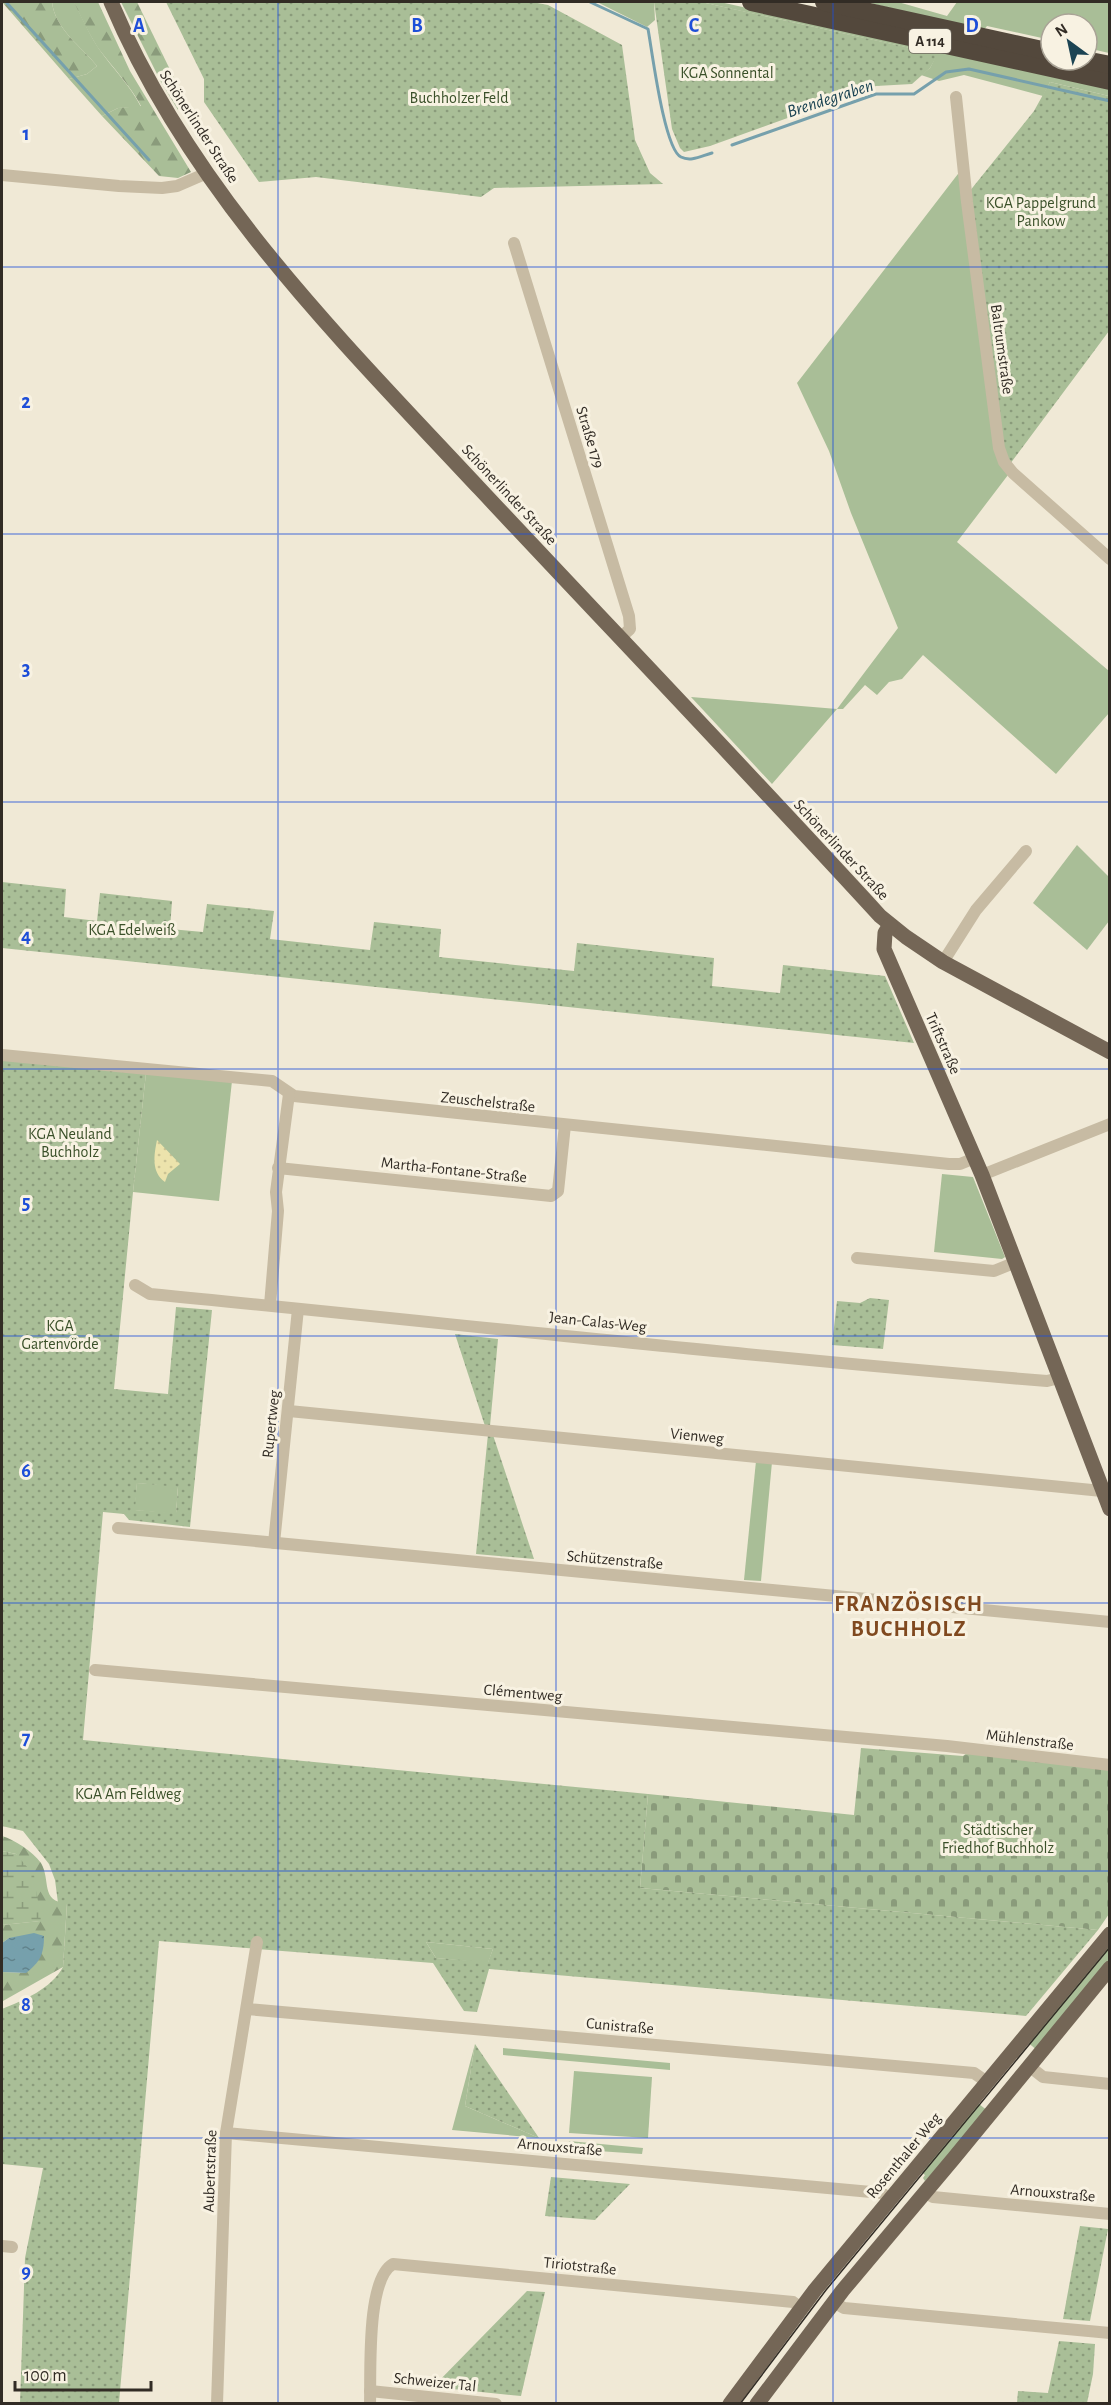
<svg xmlns="http://www.w3.org/2000/svg" width="1111" height="2405" font-family="'Alegreya Sans',sans-serif">
<style>
.grass{fill:#a9be97}
.forest{fill:url(#forest-firs)}
.wetland{fill:url(#wetland-marsh)}
.sand{fill:url(#sand-dots)}
.cemetery{fill:url(#cemetery-stones)}
.park{fill:url(#park-dots);fill-rule:evenodd}
.water{fill:url(#water-ripples)}
.lines{fill:none;stroke-linecap:round;stroke-linejoin:round}
.stream{stroke:#76a0ac;stroke-width:3}
.minor{stroke:#c7bba3;stroke-width:12}
.major{stroke:#746656;stroke-width:15}
.highway{stroke:#53483c;stroke-width:18}
.tram{stroke:#322c25;stroke-width:1.5}
.grid{fill:none;stroke:#1d4ed8;stroke-width:1.5;stroke-opacity:0.55}
.labels{text-anchor:middle;stroke-width:6;stroke-linejoin:round;paint-order:stroke}
.shield{fill:#f8f2e2;stroke:#6d675e;stroke-width:1.5}
.shield-label{font-size:15px;font-weight:bold;fill:#322c25}
.park-label{font-size:16px;fill:#3a5029;stroke:#f8f2e2}
.street-label{font-size:16px;fill:#322c25;stroke:#f8f2e2}
.water-label{font-size:18px;font-style:italic;fill:#1c4453;stroke:#f8f2e2}
.district-label{font-size:22px;font-weight:bold;letter-spacing:1.5px;fill:#80491f;stroke:#f8f2e2}
.grid-label{font-size:20px;text-anchor:middle;font-weight:bold;fill:#1d4ed8;stroke:#f8f2e2;stroke-width:6;stroke-linejoin:round;paint-order:stroke}
</style>
<defs>
<pattern id="forest-firs" width="22" height="20" patternUnits="userSpaceOnUse" patternTransform="scale(1.5)"><rect width="22" height="20" fill="#a9be97"/><path d="M5 1l3.5 6h-7zM16 11l3.5 6h-7z" fill="#8a9b7b"/></pattern>
<pattern id="wetland-marsh" width="20" height="14" patternUnits="userSpaceOnUse" patternTransform="scale(1.5)"><rect width="20" height="14" fill="#a9be97"/><path d="M1 5h8M5 5V1M11 12h8M15 12V8" fill="none" stroke="#8a9b7b"/></pattern>
<pattern id="sand-dots" width="8" height="8" patternUnits="userSpaceOnUse" patternTransform="scale(1.5)"><rect width="8" height="8" fill="#ece3ac"/><path d="M2 2h.1M6 6h.1" fill="none" stroke="#cbc394" stroke-width="1.8" stroke-linecap="round"/></pattern>
<pattern id="cemetery-stones" width="16" height="16" patternUnits="userSpaceOnUse" patternTransform="scale(1.5)"><rect width="16" height="16" fill="#a9be97"/><path d="M2 7V4a2 2 0 0 1 4 0v3zM10 15v-3a2 2 0 0 1 4 0v3z" fill="#8a9b7b"/></pattern>
<pattern id="park-dots" width="8" height="8" patternUnits="userSpaceOnUse" patternTransform="scale(1.5)"><rect width="8" height="8" fill="#a9be97"/><path d="M2 2h.1M6 6h.1" fill="none" stroke="#8a9b7b" stroke-width="1.8" stroke-linecap="round"/></pattern>
<pattern id="water-ripples" width="26" height="14" patternUnits="userSpaceOnUse" patternTransform="scale(1.5)"><rect width="26" height="14" fill="#76a0ac"/><path d="M2 4q2-2 4 0t4 0M15 11q2-2 4 0t4 0" fill="none" stroke="#61838c"/></pattern>
</defs>
<rect width="100%" height="100%" fill="#f0e9d6"/>
<g class="grass">
<path d="M52 2H74C82 17 89 34 99 49 113 69 130 85 141 107L118 108 102 116 69 79 87 74 97 66C81 46 55 29 52 2Z"/>
<polygon points="597,2 654,2 655,20 647,27"/>
<polygon points="701,2 720,2 1109,88 1109,96 1050,82 1043,96 964,75 939,81 921,75 930,68 937,54"/>
<polygon points="866,2 898,2 947,16 957,2 1109,2 1109,53 1087,48 1087,24 1051,24 1051,40 987,26 983,31"/>
<polygon points="961,170 1008,475 957,542 1109,671 1109,713 1056,774 923,655 902,679 889,682 877,695 865,685 843,709 837,709 772,784 691,697 837,709 898,628 851,513 829,451 797,383"/>
<polygon points="1077,845 1109,877 1109,921 1087,950 1033,903"/>
<polygon points="146,1073 232,1081 219,1201 133,1192"/>
<polygon points="942,1174 973,1177 1005,1257 1002,1259 934,1252"/>
<polygon points="756,1461 772,1462 761,1581 744,1580"/>
<polygon points="137,1483 178,1486 176,1514 134,1510"/>
<polygon points="1109,1938 1109,1964 1038,2051 1026,2041"/>
<polygon points="426,1942 493,1949 488,1963 436,1958"/>
<polygon points="475,2044 465,2106 539,2138 452,2130"/>
<polygon points="503,2048 670,2063 670,2070 503,2055"/>
<polygon points="574,2071 652,2077 648,2138 569,2133"/>
<polygon points="975,2101 988,2111 925,2181 923,2178 925,2175 918,2169"/>
<polygon points="569,2141 643,2148 642,2154 568,2149"/>
</g>
<g class="forest">
<path d="M2 2H52C55 29 81 46 97 66L87 74 69 79Z"/>
<path d="M74 2H98L130 71 191 172 178 178 159 176 102 116 118 108 141 106C130 85 113 68 98 48 89 34 81 17 74 2Z"/>
<polygon points="121,2 137,2 178,86 178,110 161,82"/>
<path d="M2 1836C15 1840 32 1851 41 1863 51 1880 40 1902 67 1903L63 1967 3 2001 2 1972 26 1973 9 1938 2 1943V1925L40 1921 16 1854 2 1851Z"/>
</g>
<polygon class="wetland" points="2,1851 16,1854 34,1875 41,1921 2,1925"/>
<path class="sand" d="M157 1140 180 1164 168 1174 165 1182C151 1172 154 1155 157 1140Z"/>
<polygon class="cemetery" points="861,1748 963,1756 967,1753 1109,1768 1109,1914 1098,1930 640,1888 648,1794 854,1815"/>
<g class="park">
<polygon points="166,2 532,2 548,5 622,45 635,140 650,173 663,184 494,188 481,197 316,177 259,182 204,102 204,79"/>
<polygon points="654,2 701,2 938,54 930,68 912,84 876,86 710,146 684,152 680,148 672,129"/>
<polygon points="1050,82 1109,96 1109,331 1010,464 1004,456 969,192 1034,111"/>
<polygon points="2,882 66,889 64,917 97,921 100,893 172,901 170,929 203,932 207,904 274,911 270,939 370,950 374,922 441,929 439,957 574,971 577,943 714,958 712,986 780,993 783,965 885,976 914,1043 2,948"/>
<path d="M2 1058 146 1073 133 1192 114 1389 168 1394 176 1307 212 1310 190 1527 129 1520 124 1514 103 1512 83 1740 648 1794 640 1888 1098 1930 1026 2016 489 1969 477 2012 464 2011 433 1963 159 1941 119 2403H20L25 2258 43 2168 2 2164V2009C24 2000 51 1989 63 1967L67 1904 58 1903 55 1880 49 1864 23 1831 2 1826ZM137 1483 178 1487 176 1513 135 1510ZM426 1942 493 1949 488 1962 436 1958Z"/>
<polygon points="870,1298 889,1300 883,1349 832,1345 837,1301 860,1303"/>
<polygon points="455,1334 498,1339 490,1426 485,1426"/>
<polygon points="488,1434 493,1435 534,1559 476,1554"/>
<polygon points="475,2044 539,2138 465,2106"/>
<polygon points="551,2177 630,2184 595,2220 545,2216"/>
<polygon points="1080,2226 1108,2229 1090,2321 1063,2319"/>
<polygon points="527,2291 545,2292 521,2396 433,2387"/>
<polygon points="1059,2341 1095,2344 1093,2374 1087,2403 1017,2403 1018,2391 1048,2393"/>
</g>
<path class="water" d="M34 1933 44 1936C44 1954 40 1962 26 1973L2 1972V1943L9 1938Z"/>
<g class="lines">
<g class="stream">
<polyline points="6,2 149,160"/>
<path d="M590 2 648 29C652 50 664 149 681 157 691 162 701 156 712 153"/>
<polyline points="732,145 876,94 914,94 946,72 969,69 1110,101"/>
</g>
<g class="minor">
<polyline points="956,97 967,202 999,448 1004,462 1013,473 1110,559"/>
<polyline points="2,175 119,186 162,188 177,186 207,173"/>
<polyline points="514,243 629,616 630,629 620,638"/>
<polyline points="943,962 976,910 1026,851"/>
<polyline points="2,1055 272,1081 294,1096 949,1164 960,1164 975,1158"/>
<polyline points="278,1168 551,1196 558,1191 565,1125"/>
<polyline points="982,1175 1110,1124"/>
<polyline points="857,1258 994,1271 1016,1262"/>
<path d="M135 1285 150 1294C449 1323 748 1357 1047 1381L1059 1378"/>
<polyline points="270,1305 278,1211 276,1192 289,1094"/>
<polyline points="289,1411 1102,1491"/>
<polyline points="118,1528 1110,1622"/>
<polyline points="274,1543 298,1309"/>
<polyline points="95,1670 947,1746 1110,1765"/>
<polyline points="247,2009 974,2073 987,2082"/>
<polyline points="1029,2066 1043,2077 1110,2084"/>
<polyline points="226,2133 882,2193 889,2199"/>
<polyline points="924,2192 933,2197 1110,2214"/>
<polyline points="2,2246 12,2247"/>
<polyline points="833,2302 844,2308 1110,2333"/>
<polyline points="370,2391 496,2404"/>
<polyline points="217,2404 226,2133 257,1942"/>
<path d="M370 2404C371 2374 366 2279 393 2264L793 2302 801 2308"/>
</g>
<g class="major">
<path d="M111 2C191 192 341 340 480 489 613 631 748 772 880 916L906 937 943 962 1110 1052"/>
<polyline points="890,925 885,933 884,949 982,1175 1110,1509"/>
<polyline points="730,2404 815,2290 1110,1934"/>
<polyline points="757,2404 843,2290 954,2158 1110,1968"/>
</g>
<g class="highway">
<polyline points="751,2 1110,81"/>
<polyline points="824,2 1051,52"/>
<polyline points="1085,60 1110,65"/>
</g>
<polyline class="tram" points="740,2404 826,2290 1110,1947"/>
</g>
<path class="grid" d="M278 2V2404M556 2V2404M833 2V2404M2 267H1110M2 534H1110M2 802H1110M2 1069H1110M2 1336H1110M2 1603H1110M2 1871H1110M2 2138H1110"/>
<g class="labels">
<rect class="shield" x="909" y="29" width="42" height="24" rx="4.5"/>
<g class="shield-label">
<text x="930" y="46">A 114</text>
</g>
<g class="park-label">
<text x="727" y="78">KGA Sonnental</text>
<text x="459" y="103">Buchholzer Feld</text>
<text x="1041" y="208">KGA Pappelgrund<tspan x="1041" dy="18">Pankow</tspan></text>
<text x="132" y="935">KGA Edelweiß</text>
<text x="70" y="1139">KGA Neuland<tspan x="70" dy="18">Buchholz</tspan></text>
<text x="60" y="1331">KGA<tspan x="60" dy="18">Gartenvörde</tspan></text>
<text x="128" y="1799">KGA Am Feldweg</text>
<text x="998" y="1835">Städtischer<tspan x="998" dy="18">Friedhof Buchholz</tspan></text>
</g>
<g class="street-label">
<text transform="translate(200 126) rotate(57)" y="6">Schönerlinder Straße</text>
<text transform="translate(1003 349) rotate(82)" y="6">Baltrumstraße</text>
<text transform="translate(591 437) rotate(73)" y="6">Straße 179</text>
<text transform="translate(510 494) rotate(47)" y="6">Schönerlinder Straße</text>
<text transform="translate(842 849) rotate(47)" y="6">Schönerlinder Straße</text>
<text transform="translate(944 1043) rotate(66)" y="6">Triftstraße</text>
<text transform="translate(488 1101) rotate(6)" y="6">Zeuschelstraße</text>
<text transform="translate(454 1169) rotate(6)" y="6">Martha-Fontane-Straße</text>
<text transform="translate(598 1321) rotate(6)" y="6">Jean-Calas-Weg</text>
<text transform="translate(270 1424) rotate(-84)" y="6">Rupertweg</text>
<text transform="translate(697 1435) rotate(6)" y="6">Vienweg</text>
<text transform="translate(615 1559) rotate(5)" y="6">Schützenstraße</text>
<text transform="translate(523 1692) rotate(5)" y="6">Clémentweg</text>
<text transform="translate(1030 1739) rotate(7)" y="6">Mühlenstraße</text>
<text transform="translate(620 2025) rotate(5)" y="6">Cunistraße</text>
<text transform="translate(560 2146) rotate(5)" y="6">Arnouxstraße</text>
<text transform="translate(903 2155) rotate(-50)" y="6">Rosenthaler Weg</text>
<text transform="translate(209 2171) rotate(-88)" y="6">Aubertstraße</text>
<text transform="translate(1053 2192) rotate(5)" y="6">Arnouxstraße</text>
<text transform="translate(580 2265) rotate(6)" y="6">Tiriotstraße</text>
<text transform="translate(435 2381) rotate(6)" y="6">Schweizer Tal</text>
</g>
<g class="water-label">
<text transform="translate(830 98) rotate(-18)" y="6">Brendegraben</text>
</g>
<g class="district-label">
<text x="909" y="1611">FRANZÖSISCH<tspan x="909" dy="25">BUCHHOLZ</tspan></text>
</g>
</g>
<g class="grid-label">
<text x="139" y="32">A</text>
<text x="417" y="32">B</text>
<text x="694" y="32">C</text>
<text x="972" y="32">D</text>
<text x="26" y="140">1</text>
<text x="26" y="408">2</text>
<text x="26" y="675">3</text>
<text x="26" y="942">4</text>
<text x="26" y="1209">5</text>
<text x="26" y="1477">6</text>
<text x="26" y="1744">7</text>
<text x="26" y="2011">8</text>
<text x="26" y="2278">9</text>
</g>
<rect width="1111" height="2405" fill="none" stroke="#322c25" stroke-width="6"/>
<g transform="translate(1069 42) rotate(327)"><circle r="28" fill="#f8f2e2" stroke="#a9a396" stroke-width="1.5"/>
<path d="M0-4.5L10 22L0 15L-10 22Z" fill="#1c4453"/>
<text y="-9" font-size="16" font-weight="bold" text-anchor="middle" fill="#322c25">N</text>
</g>
<path d="M15 2381v9h136v-9" fill="none" stroke="#322c25" stroke-width="3"/>
<text x="24" y="2381" font-size="18" fill="#322c25" stroke="#f8f2e2" stroke-width="4.5" paint-order="stroke">100 m</text>
</svg>
